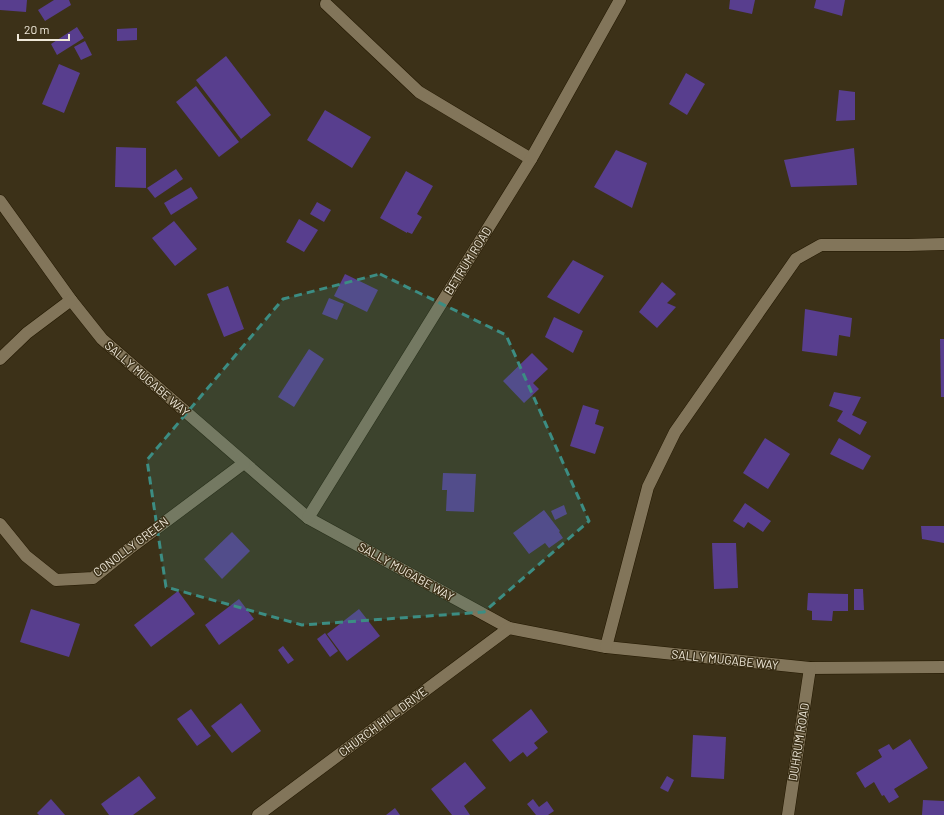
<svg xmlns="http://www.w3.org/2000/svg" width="944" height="815" font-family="Barlow,sans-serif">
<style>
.building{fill:#583e8e}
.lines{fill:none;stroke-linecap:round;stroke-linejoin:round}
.street-casing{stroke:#231801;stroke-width:13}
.street{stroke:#82755a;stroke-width:12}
.marked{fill:#3c8d83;fill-opacity:0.2;stroke:#3c8d83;stroke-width:3;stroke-dasharray:8 5;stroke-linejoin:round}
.labels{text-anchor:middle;stroke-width:3;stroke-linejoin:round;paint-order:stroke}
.street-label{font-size:12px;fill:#efe8d9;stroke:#3c3118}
</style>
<rect width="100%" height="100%" fill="#3c3118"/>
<g class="building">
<polygon points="0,0 27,0 26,12 0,10"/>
<polygon points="54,0 69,0 71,5 45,21 38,10"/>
<polygon points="730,0 755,0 752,14 729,9"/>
<polygon points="816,0 845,0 842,16 814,8"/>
<polygon points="77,27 84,38 57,55 51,44"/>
<polygon points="137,28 137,40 117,41 117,29"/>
<polygon points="85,41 92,55 81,60 74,47"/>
<polygon points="226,56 271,115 241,139 196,80"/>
<polygon points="59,64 80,73 64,113 42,104"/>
<polygon points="686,73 705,84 687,115 669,104"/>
<polygon points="196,86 239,142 219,157 176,102"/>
<polygon points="839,90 855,92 855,120 836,121"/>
<polygon points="325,110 371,137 352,168 307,140"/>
<polygon points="116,147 146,148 146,188 115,187"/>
<polygon points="854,148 857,185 791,187 784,160"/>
<polygon points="616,150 647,163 632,208 594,187"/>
<polygon points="176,169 183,179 155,198 147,188"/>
<polygon points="406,171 433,186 417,214 422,217 412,234 407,232 407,233 380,218"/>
<polygon points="191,187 198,198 171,215 164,203"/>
<polygon points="317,202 331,210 324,222 310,214"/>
<polygon points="299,219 318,230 304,252 286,242"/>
<polygon points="174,221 197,249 175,266 152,238"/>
<polygon points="573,260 604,276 579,314 547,297"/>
<polygon points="345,274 378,290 367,312 334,296"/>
<polygon points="662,282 676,294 667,303 676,307 657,328 639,312"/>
<polygon points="228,286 244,329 224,337 207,294"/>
<polygon points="329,298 344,304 337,320 322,314"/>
<polygon points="805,309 852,318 850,337 839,335 837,356 802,351"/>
<polygon points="554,317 583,331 573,353 545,337"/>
<polygon points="940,339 944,339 944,397 941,397"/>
<polygon points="309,349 324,359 294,407 278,397"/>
<polygon points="532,353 548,369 533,383 539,389 524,403 503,381"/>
<polygon points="834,392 861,397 852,415 867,422 860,435 837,421 843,411 829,406"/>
<polygon points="583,405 599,410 595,424 604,427 595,454 570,446"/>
<polygon points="765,438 790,454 768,489 743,473"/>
<polygon points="839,438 871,456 863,470 830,454"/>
<polygon points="443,473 476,474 474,512 446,511 447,490 442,490"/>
<polygon points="745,503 771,521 763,532 748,522 744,528 733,521"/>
<polygon points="564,505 567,514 555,520 551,511"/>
<polygon points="544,510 560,531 559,532 563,538 549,548 545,543 529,554 513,533"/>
<polygon points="921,526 944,526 944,543 922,539"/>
<polygon points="232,532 250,551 222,579 204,559"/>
<polygon points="712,543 736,543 738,588 714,589"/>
<polygon points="854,589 863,589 864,610 854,610"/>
<polygon points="178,591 195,614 151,647 134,625"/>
<polygon points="808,593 848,594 848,611 833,611 832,621 812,620 812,611 807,610"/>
<polygon points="239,599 254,619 219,645 205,625"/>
<polygon points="31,609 80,624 69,657 20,642"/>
<polygon points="359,609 380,636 347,661 327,634"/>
<polygon points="325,633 338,651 330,657 317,639"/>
<polygon points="283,646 294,660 288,664 278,650"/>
<polygon points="241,703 261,731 232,753 211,726"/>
<polygon points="191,709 211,736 197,746 177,719"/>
<polygon points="531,709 548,732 534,743 538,748 527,757 523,752 510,762 492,740"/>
<polygon points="693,735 726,737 724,779 691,777"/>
<polygon points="910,739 928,768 894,789 899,797 889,803 884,795 882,796 874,782 865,788 856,773 882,757 878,750 889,744 893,750"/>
<polygon points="465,762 486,788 464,806 470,815 452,815 431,789"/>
<polygon points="139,776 156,798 133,815 109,815 101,804"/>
<polygon points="667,776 674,780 668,792 660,788"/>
<polygon points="51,799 65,815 39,815 37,813"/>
<polygon points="533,799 539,807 547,801 554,811 548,815 536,815 527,804"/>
<polygon points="923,800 944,801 944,815 922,815"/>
<polygon points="395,808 400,815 386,815"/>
</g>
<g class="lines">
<defs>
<g id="street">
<polyline points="326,4 419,92 531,159"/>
<polyline points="0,201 71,300 102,339 308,518 509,628 606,647 810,668 944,667"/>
<polyline points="0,359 27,333 71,300"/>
<polyline points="308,518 531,159 620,0"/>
<polyline points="0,524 26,556 56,580 93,578 129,549 244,463"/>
<polyline points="606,647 648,487 675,432 796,259 821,245 908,245 944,244"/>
<polyline points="258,815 509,628"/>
<polyline points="788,815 810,668"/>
</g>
</defs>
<use href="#street" class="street-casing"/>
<use href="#street" class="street"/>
</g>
<path class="marked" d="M380 274 506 335 589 521 484 612 302 625 166 587 147 460 283 299Z"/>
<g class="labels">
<g class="street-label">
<text transform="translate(468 261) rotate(-58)" y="4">BETRUM ROAD</text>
<text transform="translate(147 379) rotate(41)" y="4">SALLY MUGABE WAY</text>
<text transform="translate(131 547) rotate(-37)" y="4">CONOLLY GREEN</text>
<text transform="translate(406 572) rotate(29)" y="4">SALLY MUGABE WAY</text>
<text transform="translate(725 660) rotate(6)" y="4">SALLY MUGABE WAY</text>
<text transform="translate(383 722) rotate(-37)" y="4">CHURCH HILL DRIVE</text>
<text transform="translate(799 742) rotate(-81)" y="4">DUHRUM ROAD</text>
</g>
</g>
<path d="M18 34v6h51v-6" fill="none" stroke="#efe8d9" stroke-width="2"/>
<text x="24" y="34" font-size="12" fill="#efe8d9" stroke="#3c3118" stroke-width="3" paint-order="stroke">20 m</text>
</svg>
